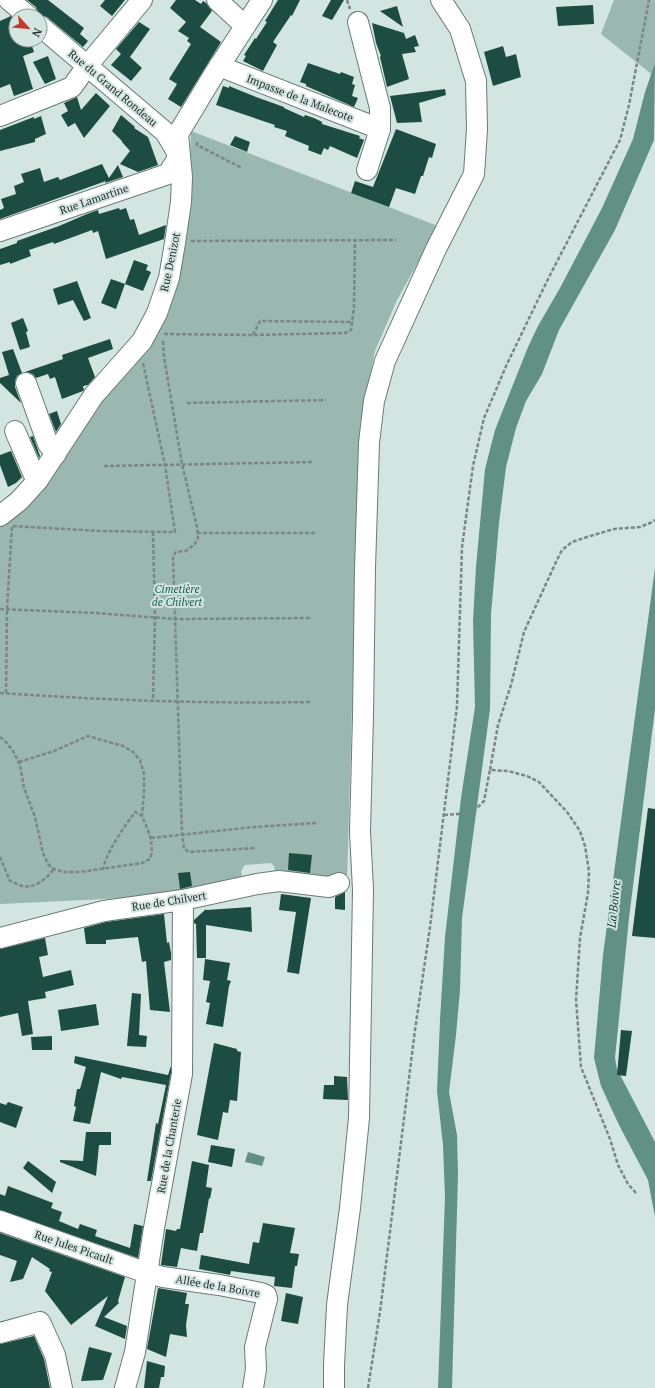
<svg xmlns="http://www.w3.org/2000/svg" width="655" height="1388" font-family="'PT Serif',serif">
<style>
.green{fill:#9ab7b0}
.water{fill:#619085}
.building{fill:#1d4c42}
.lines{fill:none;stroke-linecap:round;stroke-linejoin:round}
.minor-casing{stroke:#697a76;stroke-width:22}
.path{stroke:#7a8783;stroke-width:2.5;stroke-dasharray:4 2;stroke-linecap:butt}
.minor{stroke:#fff;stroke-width:20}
.labels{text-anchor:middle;stroke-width:4;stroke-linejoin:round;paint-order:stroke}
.street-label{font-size:11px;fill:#29302e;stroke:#d2e5e0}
.park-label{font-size:11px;font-style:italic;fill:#19594d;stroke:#d2e5e0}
.water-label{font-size:12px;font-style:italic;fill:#0a3830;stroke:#d2e5e0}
</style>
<rect width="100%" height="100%" fill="#d2e5e0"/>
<g class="green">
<polygon points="614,0 655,0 655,77 601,34"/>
<polygon points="191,131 438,226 397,300 375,351 360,424 347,880 276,874 274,866 271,863 245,865 241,871 242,877 167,896 0,904 0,520 148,339 189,183"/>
</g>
<g class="water">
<polygon points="655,63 654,140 615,230 559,330 542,374 526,401 516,428 506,467 499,523 491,614 490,709 462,918 460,990 456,1035 449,1092 457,1135 458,1174 452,1388 438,1388 445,1197 443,1145 437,1091 440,1020 445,937 461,798 475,707 473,621 476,567 485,469 495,430 528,347 538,326 560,288 602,208 633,139 645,92"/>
<polygon points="655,568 655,709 629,918 615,1058 617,1069 655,1142 655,1217 648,1180 619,1125 601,1086 594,1058 603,955"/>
<polygon points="248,1152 265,1157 262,1166 245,1162"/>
</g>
<g class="building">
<polygon points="27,0 48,0 84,28 80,34 88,41 83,47 47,17 39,15 36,7"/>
<polygon points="105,0 125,0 112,16 100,6"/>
<polygon points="176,0 195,0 201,4 203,1 206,3 212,11 200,27 221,42 181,107 168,99 177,84 169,79 191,44 187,41 189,38 178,31 186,22 170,8"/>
<polygon points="278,0 300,0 292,16 291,15 273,42 277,45 263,71 243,61 246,56 244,55 255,38 256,39 267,22 265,21"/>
<polygon points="331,0 344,0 332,20 322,16"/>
<polygon points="593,5 594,24 558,26 556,7"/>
<polygon points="397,6 403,27 380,11"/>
<polygon points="11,16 16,21 16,40 30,40 34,52 23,56 33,89 14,96 10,84 0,88 0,21"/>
<polygon points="139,22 150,29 130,57 142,68 131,81 111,65 121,54 116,49"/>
<polygon points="372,23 404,33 406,39 415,35 419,46 414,47 416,52 402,54 409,79 387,87 380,57 381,56 376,43"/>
<polygon points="503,46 506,57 516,54 521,77 493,86 484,52"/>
<polygon points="48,56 56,79 45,84 33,62"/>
<polygon points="308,63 340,74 341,72 354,77 352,84 355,85 352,96 358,98 354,107 306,86 306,84 300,82"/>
<polygon points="223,86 229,88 229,86 256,97 284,107 284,108 304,117 305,115 314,118 322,122 322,124 360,136 359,138 364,140 357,158 330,146 328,150 324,148 321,155 308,150 309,146 285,136 287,131 274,127 275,125 216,105"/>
<polygon points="445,89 446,95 419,103 422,122 397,123 390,96"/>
<polygon points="96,93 110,106 84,138 75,123 68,127 61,115 68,111 64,103 77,97 81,110"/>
<polygon points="121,115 135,127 134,128 148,137 158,165 138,172 120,164 130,151 122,142 122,141 112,131"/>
<polygon points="41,116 46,134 35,139 35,142 0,151 0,130 26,120 34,117 34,119"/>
<polygon points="396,129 436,144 432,158 429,157 423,176 421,176 415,194 396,188 389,207 351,193 355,181 373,187"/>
<polygon points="235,136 250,142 247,152 230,145"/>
<polygon points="102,164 109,178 118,165 123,177 105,183 106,181 0,219 0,210 4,208 1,199 16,194 14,186 24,182 21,174 40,168 44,182 58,177 60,180"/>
<polygon points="119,208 120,210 126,208 130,220 134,219 139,235 166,225 164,239 106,259 98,231 93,233 92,230 54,244 53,242 29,250 31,256 10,264 10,262 0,265 0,249 17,243 17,241 59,226 87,214 98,210 99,214"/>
<polygon points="134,260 148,265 146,270 151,272 143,291 125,284"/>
<polygon points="111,279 125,284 116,309 101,303"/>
<polygon points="77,281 91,318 84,321 73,300 58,305 53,289"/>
<polygon points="23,318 28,331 26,332 30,347 20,350 11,323"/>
<polygon points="110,339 113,349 88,358 95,377 88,385 83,386 84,390 83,391 62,399 55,377 50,379 48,374 36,378 33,374 25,372 63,359 62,355"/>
<polygon points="13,349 22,373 17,376 15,381 15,387 21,403 0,383 0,378 9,375 2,352"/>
<polygon points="57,411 61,424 56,432 49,414"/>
<polygon points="33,436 40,456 39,458 30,437"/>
<polygon points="11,451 22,477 16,483 8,487 0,465 0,455"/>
<polygon points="648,808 655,809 655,938 632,936"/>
<polygon points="289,853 312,855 310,873 288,870"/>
<polygon points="190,872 192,886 180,889 178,873"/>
<polygon points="345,892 345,910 335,909 335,897"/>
<polygon points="281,894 311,898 299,974 287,972 296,912 279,910"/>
<polygon points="251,907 252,932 206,925 206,958 197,958 196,924 194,923 194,920 206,909 206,910"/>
<polygon points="164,914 167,943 169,942 171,953 171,960 164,962 170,1012 150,1010 146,961 142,962 138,937 106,940 106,944 86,944 84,928 106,922"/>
<polygon points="45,938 48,955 39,957 43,977 71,970 74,985 45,992 46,998 28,1001 33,1034 22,1036 18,1013 0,1017 0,949"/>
<polygon points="205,959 230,963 227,980 231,981 229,986 223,1027 206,1024 210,1003 206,1002 210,981 203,980"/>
<polygon points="132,993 141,994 139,1035 147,1036 146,1047 127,1046"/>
<polygon points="96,1004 99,1025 61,1031 58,1010"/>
<polygon points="621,1030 632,1031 626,1076 617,1075"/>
<polygon points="52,1036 52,1050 32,1050 31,1037"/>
<polygon points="214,1043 237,1049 237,1051 241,1052 237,1101 230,1100 228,1113 223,1112 218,1140 197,1135"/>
<polygon points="75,1056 168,1075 171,1066 171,1073 151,1181 147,1181 156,1123 158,1124 166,1085 122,1077 121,1079 101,1072 90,1124 73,1121 76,1107 74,1106 77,1089 80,1089 86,1067 74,1063"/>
<polygon points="334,1076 347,1077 348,1100 323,1099 324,1085 334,1085"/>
<polygon points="8,1102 23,1107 16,1128 0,1122 0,1103 6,1105"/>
<polygon points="86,1132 111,1132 111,1145 99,1145 96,1176 60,1162 60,1160 83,1161"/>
<polygon points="211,1145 235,1149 232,1167 208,1162"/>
<polygon points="28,1161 56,1182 52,1193 23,1168"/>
<polygon points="192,1161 209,1165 206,1187 212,1188 210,1199 209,1198 203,1233 200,1233 197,1251 181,1248 177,1267 161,1265 166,1229 176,1231 177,1229 180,1229"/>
<polygon points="8,1186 53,1203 51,1208 62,1212 59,1221 78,1229 80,1224 97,1230 95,1236 130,1248 134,1224 143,1226 138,1258 0,1210 0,1194 5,1196"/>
<polygon points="263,1223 295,1228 290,1253 299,1254 297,1266 295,1266 292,1288 274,1286 275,1277 231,1271 230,1275 199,1269 201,1255 249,1264 253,1242 259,1243"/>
<polygon points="0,1233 125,1277 118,1301 119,1303 104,1317 127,1326 125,1339 95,1326 108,1296 71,1325 45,1291 52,1272 49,1271 50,1269 32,1257 23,1279 10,1282 17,1261 0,1255"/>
<polygon points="158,1288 187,1293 185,1304 189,1304 186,1325 187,1337 170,1334 166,1357 147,1349"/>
<polygon points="286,1293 303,1297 298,1324 281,1321"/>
<polygon points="34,1336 44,1359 50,1388 0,1388 0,1344"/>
<polygon points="89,1347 112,1353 103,1380 81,1381"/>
<polygon points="147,1361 165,1366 164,1377 161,1377 159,1388 144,1388"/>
</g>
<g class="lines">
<defs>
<g id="minor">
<polyline points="9,0 28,16"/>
<polyline points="217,0 245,26"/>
<polyline points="358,22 380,108 380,129"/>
<polyline points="40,26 165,132 178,154"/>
<polyline points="219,66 380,129 367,170"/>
<polyline points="0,116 72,87 87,66 142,0"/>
<polyline points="0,231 168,174 179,156"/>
<polyline points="26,383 48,444 56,454"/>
<polyline points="15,431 34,475 38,480"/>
<polyline points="0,516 19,501 38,480 94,395 142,341 157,313 169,278 175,243 181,202 182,177 178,134 213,76 262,0"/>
<polyline points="0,938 104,911 183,900 257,884 279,881 329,887 339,883"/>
<polyline points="0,1221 147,1273 163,1277 219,1285 261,1293 266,1295 267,1299 255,1347 256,1369 253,1388"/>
<polyline points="0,1333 40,1322 55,1355 62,1388"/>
<polyline points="125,1388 135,1352 154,1228 182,1074 183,900"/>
<polyline points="334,1388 334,1365 337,1305 350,1208 359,1118 363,890 360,832 363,716 365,568 369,443 374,401 385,361 436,249 474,174 477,129 476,81 460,29 441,0"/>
</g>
</defs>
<use href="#minor" class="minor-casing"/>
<g class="path">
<polyline points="347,0 350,9"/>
<polyline points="197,142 197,145 242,168"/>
<polyline points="192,242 192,241 396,240"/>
<polyline points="164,334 253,335 345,333 351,330 354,307 355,240"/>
<polyline points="253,335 260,321 353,322"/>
<polyline points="163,341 164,357 182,464 197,527 198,538 195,544 186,551 176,552 173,556 182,834 184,849 190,852 255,848"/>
<polyline points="187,403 326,400"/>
<polyline points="104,466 314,462"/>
<polyline points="153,532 155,618 153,701"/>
<polyline points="197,533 316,533"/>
<polyline points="0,609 95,613 175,619 312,618"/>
<path d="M0 693C104 700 207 704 311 702"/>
<polyline points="6,693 7,609 12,526 100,531 175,532 165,465 143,363"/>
<path d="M0 737 5 741 13 751 20 765 24 788 35 817 43 853 48 864 54 869 63 872H80L142 863 150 859C155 843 148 830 142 816L135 812C124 827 107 851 103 869"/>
<polyline points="19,762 54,751 88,736 123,746 133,752 140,760 144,774 144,793 142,816"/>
<polyline points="444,815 472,813 484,801 490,770"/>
<polyline points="151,838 254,827 316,823"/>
<path d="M0 857 10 881C14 882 18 885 22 886 35 889 47 878 54 869"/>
<polyline points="636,1193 628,1184 618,1165 610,1139 581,1067 576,1000 580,938 588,893 589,871 585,846 580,831 567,812 539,782 527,776 508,771 490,770 498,725 511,685 524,632 556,562 562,550 572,542 587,537 614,529 640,527 650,523 655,520"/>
<polyline points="368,1388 380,1312 415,1030 430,927 457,706 462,547 473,466 484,418 507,364 549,277 620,140 629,105 649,0"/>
</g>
<use href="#minor" class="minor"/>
</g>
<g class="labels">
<g class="street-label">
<text transform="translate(113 88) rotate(40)" y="4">Rue du Grand Rondeau</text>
<text transform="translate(300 98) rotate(21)" y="4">Impasse de la Malecote</text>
<text transform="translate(94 199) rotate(-19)" y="4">Rue Lamartine</text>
<text transform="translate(170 262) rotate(-78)" y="4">Rue Denizot</text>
<text transform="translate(169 901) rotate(-9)" y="4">Rue de Chilvert</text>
<text transform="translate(169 1146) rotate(-80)" y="4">Rue de la Chanterie</text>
<text transform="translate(74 1247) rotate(19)" y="4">Rue Jules Picault</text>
<text transform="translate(218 1286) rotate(10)" y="4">Allée de la Boivre</text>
</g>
<g class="park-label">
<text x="177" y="593">Cimetière<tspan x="177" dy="13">de Chilvert</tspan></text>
</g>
<g class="water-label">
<text transform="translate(614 904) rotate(-84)" y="4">La Boivre</text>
</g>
</g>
<g transform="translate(28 28) rotate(117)"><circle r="19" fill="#d2e5e0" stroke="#8e9d99"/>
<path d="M0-3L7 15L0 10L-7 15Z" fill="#c5382e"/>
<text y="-6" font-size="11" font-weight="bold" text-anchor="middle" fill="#29302e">N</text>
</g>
</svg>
